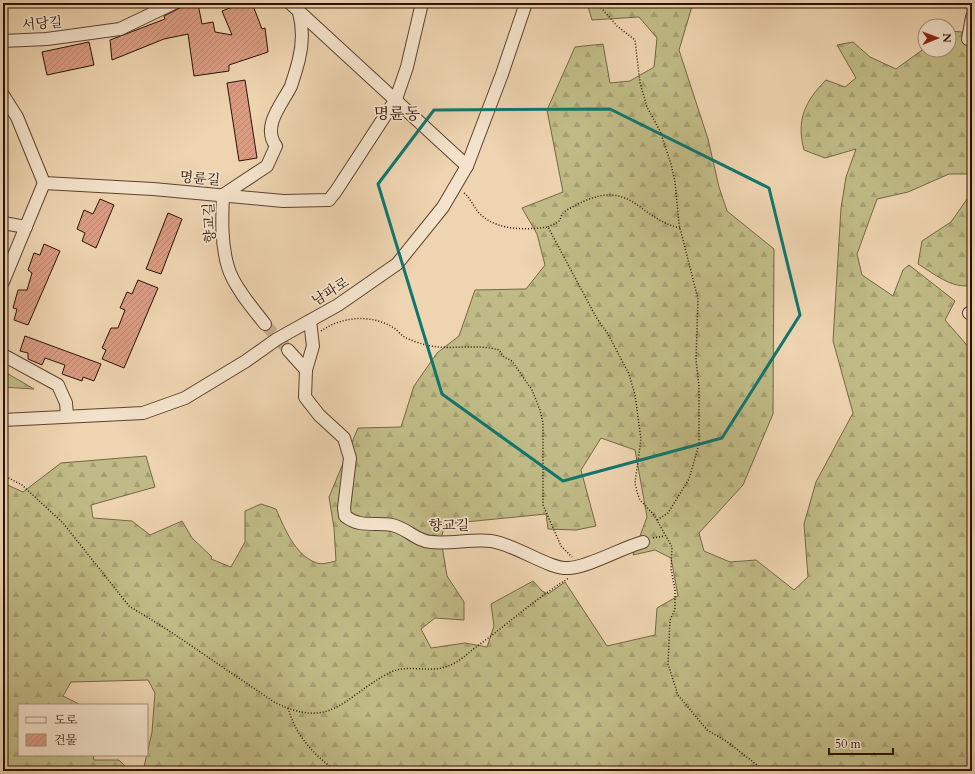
<svg xmlns="http://www.w3.org/2000/svg" width="975" height="774" font-family="Cardo,'Noto Serif KR',serif">
<style>
.forest{fill:url(#forest-firs);stroke:#756644;fill-rule:evenodd}
.building{fill:url(#building-hatch);stroke:#2a1203}
.lines{fill:none;stroke-linecap:round;stroke-linejoin:round}
.minor-tunnel{stroke:#c7ad8d;stroke-width:12;stroke-dasharray:12 6;stroke-linecap:butt}
.minor-casing{stroke:#5b422e;stroke-width:14}
.path{stroke:#2a1203;stroke-width:1.5;stroke-dasharray:1 2;stroke-linecap:butt}
.minor{stroke:#f4e3cc;stroke-width:12}
.marked{fill:none;stroke:#0f766e;stroke-width:3;stroke-linejoin:round}
.labels{text-anchor:middle;stroke-width:3.5;stroke-linejoin:round;paint-order:stroke}
.street-label{font-size:14px;fill:#2a1203;stroke:#f4e3cc}
.quarter-label{font-size:16px;fill:#2a1203;stroke:#f4e3cc}
</style>
<defs>
<pattern id="forest-firs" width="22" height="20" patternUnits="userSpaceOnUse"><rect width="22" height="20" fill="#c0bb86"/><path d="M5 1l3.5 6h-7zM16 11l3.5 6h-7z" fill="#a5a072"/></pattern>
<pattern id="building-hatch" width="6" height="6" patternUnits="userSpaceOnUse"><rect width="6" height="6" fill="#db9c83"/><path d="M-1 1l2-2M0 6l6-6M5 7l2-2" fill="none" stroke="#bc8570"/></pattern>
</defs>
<rect width="100%" height="100%" fill="#eed4b0"/>
<filter id="stains"><feTurbulence type="fractalNoise" baseFrequency=".005" numOctaves="4"/><feColorMatrix values="0 0 0 0 .2 0 0 0 0 .09 0 0 0 0 .02 0 0 0 .5 -.17"/></filter>
<radialGradient id="worn" r=".72"><stop offset=".6" stop-color="#630" stop-opacity="0"/><stop offset="1" stop-color="#630" stop-opacity=".3"/></radialGradient>
<g class="forest">
<path d="M587 3H693L679 50 708 139 719 187 727 211 774 249 773 414 743 485 699 533 704 551 730 562 756 560 794 590 808 577 804 524 816 482 853 413 833 341 841 208 846 177 856 149 825 158 804 150C796 120 805 101 826 80L845 87 856 78 837 45 853 42 870 57 896 69 925 48V50H949V33L951 31 972 33V174H949L908 192 877 199 857 254 862 275 893 296 903 270 909 265 955 301 945 320 972 351V771H143L152 732 155 693 148 680 71 682 63 696 81 705H19V755H93L94 760H119L130 771H3V483L23 492 61 463 146 456 155 487 91 505 93 518 132 521 150 535 182 521 192 538 212 557 211 559 231 567 245 542V511L261 504 276 509C284 527 295 556 317 563 322 565 331 562 336 561L334 528 329 497 358 428 401 427 414 386 437 353 459 336 475 290 526 289 545 265 537 234 522 208 563 192 547 110 575 47 603 44 610 83 630 81 654 67 657 38 639 17 592 20ZM601 438 635 450 647 517 633 555 655 550 671 558 678 596 657 608 655 635 607 646 565 582 548 594 542 591 533 581 491 604 494 626 487 647 465 643 431 648 421 629 435 618 464 620V602L447 576 441 539 445 524 546 514 548 529 576 530 596 526 581 470Z"/>
<path d="M972 192V285C953 290 933 273 918 264L922 241 951 222Z"/>
<polygon points="3,371 34,389 3,387"/>
</g>
<g class="building">
<polygon points="243,3 252,3 262,29 265,28 268,52 229,65 229,71 194,76 188,34 164,39 112,60 110,40 165,19 164,16 180,8 198,4 202,24 213,22 215,32 232,35 222,11"/>
<polygon points="89,42 94,65 47,75 42,52"/>
<polygon points="245,80 257,158 239,161 227,83"/>
<polygon points="100,199 114,205 96,248 82,241 85,233 77,229 84,210 93,214"/>
<polygon points="168,213 182,219 161,274 146,269"/>
<polygon points="44,244 60,251 28,325 14,320 17,309 13,308 18,290 27,290 32,273 28,270 34,253 40,255"/>
<polygon points="138,280 158,288 124,368 102,359 106,350 102,348 111,328 118,328 125,310 120,308 127,292 132,294"/>
<polygon points="25,336 101,364 94,381 83,377 82,381 62,374 65,365 45,358 42,365 28,359 28,353 20,351"/>
</g>
<g class="lines">
<polyline class="minor-tunnel" points="265,324 288,350"/>
<defs>
<g id="minor">
<polyline points="290,3 467,166"/>
<polyline points="972,17 968,39 972,40"/>
<polyline points="3,41 47,39 120,29 174,3"/>
<polyline points="3,95 17,117 44,183"/>
<polyline points="44,183 153,189 283,201 329,200 336,191 396,99 407,67 422,3"/>
<path d="M223 195 267 166 276 146C261 126 283 103 291 86 294 77 297 68 299 59 303 43 303 28 299 12"/>
<path d="M223 195C222 218 221 244 228 267 233 285 253 309 265 324"/>
<polyline points="3,223 26,227"/>
<polyline points="3,282 44,183"/>
<polyline points="969,313 972,314"/>
<path d="M288 350 306 370 305 397 319 415 344 438 350 458 344 508 345 516C360 528 375 522 392 525 407 528 416 541 431 542 451 544 471 539 491 541 515 544 550 570 569 568 589 567 621 548 643 542"/>
<polyline points="3,355 58,385 66,403 67,416"/>
<polyline points="306,370 313,346 310,321"/>
<polyline points="3,420 143,413 185,398 246,361 277,339 338,305 397,264 443,207 467,166 502,74 526,3"/>
</g>
</defs>
<use href="#minor" class="minor-casing"/>
<g class="path">
<polyline points="597,3 617,26 635,40 640,83 647,107 660,131 671,164 675,182 679,224 698,299 696,360 699,387 699,444 689,479 668,513 657,520"/>
<path d="M464 193C471 199 473 206 479 213 497 231 525 230 548 227L596 317 608 334 629 374 635 395 641 439 635 483 637 492 640 500 654 515 672 547 671 569 675 590V609L670 620 668 664 678 695 707 730 726 741 765 771"/>
<path d="M548 227C551 225 556 224 559 221 561 219 561 215 563 213 567 209 577 205 582 202 632 179 639 219 680 228"/>
<path d="M321 331C342 316 372 314 394 328 397 330 400 334 403 336 409 340 419 343 426 345 450 351 474 343 499 350L504 357 512 361 532 390 540 410 543 423V505L561 546 572 557"/>
<path d="M3 475 22 485 63 523 129 606 168 630 274 702C332 731 343 697 389 673 407 663 429 674 448 666 458 663 468 653 476 647 507 625 536 598 569 578"/>
<polyline points="653,538 665,536"/>
<path d="M288 708C296 736 313 754 336 771"/>
</g>
<use href="#minor" class="minor"/>
</g>
<path class="marked" d="M610 109 769 188 800 315 722 438 563 481 442 394 378 184 434 110Z"/>
<g class="labels">
<g class="street-label">
<text transform="translate(42 23) rotate(-5)" y="5">서당길</text>
<text transform="translate(200 178) rotate(5)" y="5">명륜길</text>
<text transform="translate(209 223) rotate(-93)" y="5">향교길</text>
<text transform="translate(330 291) rotate(-32)" y="5">남파로</text>
<text transform="translate(449 525) rotate(-1)" y="5">향교길</text>
</g>
<g class="quarter-label">
<text x="397" y="119">명륜동</text>
</g>
</g>
<rect width="975" height="774" fill="none" stroke="#eed4b0" stroke-width="16"/>
<rect x="4" y="4" width="967" height="766" fill="none" stroke="#2a1203" stroke-width="2"/>
<rect x="8" y="8" width="959" height="758" fill="none" stroke="#2a1203"/>
<rect x="18" y="704" width="130" height="52" fill="#f4e3cc" stroke="#a38f7c"/>
<rect x="26" y="717" width="20" height="6" fill="#f4e3cc" stroke="#a38f7c"/>
<text x="54" y="724" font-size="12" fill="#2a1203">도로</text>
<rect x="26" y="734" width="20" height="12" fill="url(#building-hatch)" stroke="#a38f7c"/>
<text x="54" y="744" font-size="12" fill="#2a1203">건물</text>
<g transform="translate(937 38) rotate(89)"><circle r="19" fill="#f4e3cc" stroke="#a38f7c"/>
<path d="M0-3L7 15L0 10L-7 15Z" fill="#8f2418"/>
<text y="-6" font-size="11" font-weight="bold" text-anchor="middle" fill="#2a1203">N</text>
</g>
<path d="M829 748v6h64v-6" fill="none" stroke="#2a1203" stroke-width="2"/>
<text x="835" y="748" font-size="12" fill="#2a1203" stroke="#f4e3cc" stroke-width="3" paint-order="stroke">50 m</text>
<rect width="100%" height="100%" filter="url(#stains)"/>
<rect width="100%" height="100%" fill="url(#worn)"/>
</svg>
